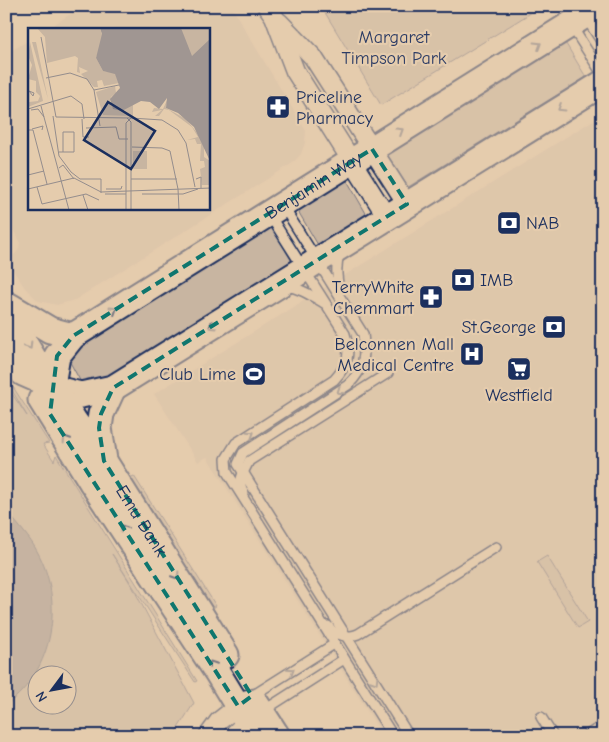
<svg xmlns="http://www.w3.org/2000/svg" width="609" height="742" font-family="'Comic Neue',sans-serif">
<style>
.built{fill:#d6c0a7}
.green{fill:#c8b5a1;stroke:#727280;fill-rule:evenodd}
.water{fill:#a09692;stroke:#6b6d7d}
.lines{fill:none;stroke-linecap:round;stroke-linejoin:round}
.service-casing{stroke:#1b2f5e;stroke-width:12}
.minor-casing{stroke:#1b2f5e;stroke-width:21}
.tertiary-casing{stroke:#1b2f5e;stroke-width:25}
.secondary-casing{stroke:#1b2f5e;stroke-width:29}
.service{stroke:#e5ccad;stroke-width:9}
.minor{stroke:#e5ccad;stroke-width:18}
.tertiary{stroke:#e5ccad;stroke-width:21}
.secondary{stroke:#e5ccad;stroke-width:25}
.oneway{stroke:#767682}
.marked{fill:none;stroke:#0f766e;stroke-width:4;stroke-dasharray:10 6;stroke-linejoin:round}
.labels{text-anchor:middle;stroke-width:4.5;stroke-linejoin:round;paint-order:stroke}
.park-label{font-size:18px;fill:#2c3c65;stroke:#e5ccad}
.poi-label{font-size:18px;fill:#1b2f5e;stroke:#e5ccad;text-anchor:end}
.street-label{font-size:18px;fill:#1b2f5e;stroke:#e5ccad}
.inset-road{fill:none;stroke:#948d8d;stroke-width:1}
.view{fill:#1b2f5e;fill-opacity:0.15;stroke:#1b2f5e;stroke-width:2.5}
.inset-edge{fill:none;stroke:#1b2f5e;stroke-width:2.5}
</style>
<rect width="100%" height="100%" fill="#e5ccad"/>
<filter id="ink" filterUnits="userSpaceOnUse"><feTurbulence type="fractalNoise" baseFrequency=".02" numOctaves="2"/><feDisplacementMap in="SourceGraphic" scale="10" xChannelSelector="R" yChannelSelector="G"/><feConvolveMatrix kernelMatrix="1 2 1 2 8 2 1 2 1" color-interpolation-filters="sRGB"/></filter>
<g filter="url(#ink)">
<g class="built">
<polygon points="83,6 231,6 306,131 305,143 301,154 293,163 75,300 57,305 38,301 25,288 6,260 15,254 19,249 20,241 9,224 6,223 6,54 29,40 29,209 209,209 209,29 47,29"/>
<polygon points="603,114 603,736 383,736 207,457 198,462 154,394"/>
</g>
<g class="green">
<polygon points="321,6 542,6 381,105"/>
<polygon points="563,39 586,77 408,187 384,149"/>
<polygon points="345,177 367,215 318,245 295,206"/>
<polygon points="270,224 294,265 110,378 82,384 67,357 88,337"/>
<path d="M6 376 49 443 43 444 54 461 56 455 197 681 195 682 112 554 132 586 194 703 173 736H6V385L27 416 6 380ZM38 674H68V704H38Z"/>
<polygon points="134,476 216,606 210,610 127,479"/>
<polygon points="547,556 588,622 578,628 537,562"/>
</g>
<path class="water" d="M6 513 9 514C19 526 30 538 37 551 65 601 54 671 6 705Z"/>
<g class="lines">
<defs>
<g id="service">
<polyline points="603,44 590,24 577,20 576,33 599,69 603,71"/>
<path d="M283 206 363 334C366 355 364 370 348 385L243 453 238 464 409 736"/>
<path d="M269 214 345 334C351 354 348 365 334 380L236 443 226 459 227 472 393 736"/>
<path d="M286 286C300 288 312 296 324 303"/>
<path d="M339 291C337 277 335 265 340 252"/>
<path d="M244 493C236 481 244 472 249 461L388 373"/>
<path d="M328 626C332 632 342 637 350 636 353 636 355 635 358 634L496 547"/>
<polyline points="252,696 331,646"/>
<polyline points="263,711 341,661"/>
<polyline points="541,717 553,736"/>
<polyline points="586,736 603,725"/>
</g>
<g id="minor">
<polyline points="267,6 274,16 295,71 387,217"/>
<polyline points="279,22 313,57 407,204"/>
<polyline points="208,736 219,721 247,699"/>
<polyline points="232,736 248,721 255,717"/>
</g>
<g id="tertiary">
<polyline points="6,306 23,337 52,385"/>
<polyline points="6,343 15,360 23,373"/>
</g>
<g id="secondary">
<polyline points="6,304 50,330 73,336"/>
<polyline points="23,373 64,391 81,395 113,388 603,83"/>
<polyline points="41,400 91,481 217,672 256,736"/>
<path id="s1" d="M62 401 75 422 104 461 226 655"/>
<path id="s2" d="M50 414 52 385 57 356 73 336 600 6"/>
<polyline points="104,460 99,428 101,414 113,388"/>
<polyline points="255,702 277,736"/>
</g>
</defs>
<use href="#service" class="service-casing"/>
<use href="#minor" class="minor-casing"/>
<use href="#tertiary" class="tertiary-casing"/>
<use href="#secondary" class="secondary-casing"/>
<use href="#service" class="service"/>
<use href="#minor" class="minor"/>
<use href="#tertiary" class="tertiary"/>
<use href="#secondary" class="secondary"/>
</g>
<defs><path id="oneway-chevron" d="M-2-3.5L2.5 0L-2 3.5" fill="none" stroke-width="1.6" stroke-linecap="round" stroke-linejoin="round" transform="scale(1.25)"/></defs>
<g class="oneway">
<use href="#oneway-chevron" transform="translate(538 45) rotate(-32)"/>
<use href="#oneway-chevron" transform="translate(561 108) rotate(148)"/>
<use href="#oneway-chevron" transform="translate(400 131) rotate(-32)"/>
<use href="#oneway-chevron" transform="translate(114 310) rotate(-32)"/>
<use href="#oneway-chevron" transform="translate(212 326) rotate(148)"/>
<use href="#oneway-chevron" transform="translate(29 346) rotate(58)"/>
<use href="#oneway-chevron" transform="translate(340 391) rotate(146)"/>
<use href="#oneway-chevron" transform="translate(251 434) rotate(-33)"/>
<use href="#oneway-chevron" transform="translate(66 439) rotate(-122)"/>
<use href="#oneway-chevron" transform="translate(123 528) rotate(-123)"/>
<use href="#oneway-chevron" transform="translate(176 576) rotate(58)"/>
<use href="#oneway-chevron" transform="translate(212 664) rotate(-123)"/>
<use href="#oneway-chevron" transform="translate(291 671) rotate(-33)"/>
<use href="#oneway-chevron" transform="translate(375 681) rotate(58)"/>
</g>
</g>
<path d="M0 0H609V742H0ZM372 149 407 204 113 388 101 414 99 428 104 461 252 696 238 706 50 414 57 356 73 336Z" fill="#e5ccad" fill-opacity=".55" fill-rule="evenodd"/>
<path class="marked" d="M372 149 407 204 113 388 101 414 99 428 104 461 252 696 238 706 50 414 57 356 73 336Z"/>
<defs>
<symbol id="pharmacy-square" viewBox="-11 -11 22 22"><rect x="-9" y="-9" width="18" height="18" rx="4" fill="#1b2f5e" stroke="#e5ccad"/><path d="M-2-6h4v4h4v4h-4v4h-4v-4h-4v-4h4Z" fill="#fff"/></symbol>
<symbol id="bank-square" viewBox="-11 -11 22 22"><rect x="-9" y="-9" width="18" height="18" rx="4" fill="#1b2f5e" stroke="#e5ccad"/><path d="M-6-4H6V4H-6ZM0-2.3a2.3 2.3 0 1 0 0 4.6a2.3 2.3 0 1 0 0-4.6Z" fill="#fff"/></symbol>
<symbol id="hospital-square" viewBox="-11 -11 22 22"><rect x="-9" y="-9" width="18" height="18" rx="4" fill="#1b2f5e" stroke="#e5ccad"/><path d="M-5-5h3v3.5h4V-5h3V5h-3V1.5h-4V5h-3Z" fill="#fff"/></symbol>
<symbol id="supermarket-square" viewBox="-11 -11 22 22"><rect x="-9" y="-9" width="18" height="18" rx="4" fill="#1b2f5e" stroke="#e5ccad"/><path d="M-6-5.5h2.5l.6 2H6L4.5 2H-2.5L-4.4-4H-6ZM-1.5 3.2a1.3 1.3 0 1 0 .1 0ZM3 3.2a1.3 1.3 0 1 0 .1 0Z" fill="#fff"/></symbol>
<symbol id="stadium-square" viewBox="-11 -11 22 22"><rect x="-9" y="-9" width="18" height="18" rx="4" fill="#1b2f5e" stroke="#e5ccad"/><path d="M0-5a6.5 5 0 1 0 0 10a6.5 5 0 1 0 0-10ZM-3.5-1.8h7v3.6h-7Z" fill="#fff"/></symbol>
</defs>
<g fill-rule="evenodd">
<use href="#pharmacy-square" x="264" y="93" width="28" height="28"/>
<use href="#bank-square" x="495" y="209" width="28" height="28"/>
<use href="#bank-square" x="449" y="266" width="28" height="28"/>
<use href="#pharmacy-square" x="417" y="283" width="28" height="28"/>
<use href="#bank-square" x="540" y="313" width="28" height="28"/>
<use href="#hospital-square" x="458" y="340" width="28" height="28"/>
<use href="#supermarket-square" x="505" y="355" width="28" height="28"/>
<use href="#stadium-square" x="240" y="360" width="28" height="28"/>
</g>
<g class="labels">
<g class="park-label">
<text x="394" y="43">Margaret<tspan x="394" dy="21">Timpson Park</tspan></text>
</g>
<g class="poi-label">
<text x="296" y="103" text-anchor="start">Priceline<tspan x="296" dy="21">Pharmacy</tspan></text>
<text x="526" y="229" text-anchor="start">NAB</text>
<text x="480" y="286" text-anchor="start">IMB</text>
<text x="414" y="293">TerryWhite<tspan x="414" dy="21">Chemmart</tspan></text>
<text x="536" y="333">St.George</text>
<text x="454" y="350">Belconnen Mall<tspan x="454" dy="21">Medical Centre</tspan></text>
<text x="236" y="380">Club Lime</text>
<text x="519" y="401" text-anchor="middle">Westfield</text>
</g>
<g class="street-label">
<text dy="6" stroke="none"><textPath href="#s2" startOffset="368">Benjamin Way</textPath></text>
<text dy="6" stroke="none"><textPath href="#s1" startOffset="144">Emu Bank</textPath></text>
</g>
</g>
<g transform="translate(28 28)">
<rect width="182" height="182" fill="#e5ccad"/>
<path d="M9 0H72L75 10 68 30 75 43 87 45 91 55 76 58 74 52 69 53 70 59H66L53 46 60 43 51 39 52 45 49 44 50 30 47 28 19 35 17 9ZM153 0H182L181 13 161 32ZM2 14 15 73 0 79 1 74 10 73 12 68 8 64V53L0 51 4 37 0 28ZM4 14H8L20 71 15 53ZM87 58 88 65 83 69 82 76 105 75V88L75 87 68 64ZM140 70 138 80 158 91 170 106 176 119V129L182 133V157H174L172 141 177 139 176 133H172L173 116H169L167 111 159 112 170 109 164 99 141 82 136 81 131 88H127L134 82 124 84 126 80 135 81ZM105 123H119V141H105Z" fill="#c8b5a1"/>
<path d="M72 0H153L164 28 182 11V133L166 99 150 85 138 80 139 70 131 81 122 74 113 73 94 83 85 81 82 71 92 60 87 46 75 43 68 30 74 6Z" fill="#a09692"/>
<path class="inset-road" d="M13 9 28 89 103 90M18 50 42 45 59 51 66 62 72 98M66 62 91 57M0 63H1L6 65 5 68 1 63M13 78 41 182M0 81 43 68 54 76 56 91M3 82 10 81 16 89M25 88 31 128 43 144 52 151H73V165M99 90 103 94V182M103 90 134 92 150 102 158 115 167 159M54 91 55 109H61M58 100 88 99 91 111H100M4 101 15 98 14 102M0 102H5L19 156M104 119 134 120 142 123 150 161 151 182M31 124H46V104H35V124M31 140 35 137 46 151M0 147 16 143M103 151H149M168 151 173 149V160M9 159 14 176 58 166 71 172M0 161 46 150 73 164 183 160M78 161H93L94 158M77 166H98M114 166H155L170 161M55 167 60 182M98 182V95L103 90"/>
<path class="view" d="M80 74 127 103 103 141 56 112Z"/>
<rect width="182" height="182" class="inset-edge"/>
</g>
<rect width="609" height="742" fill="none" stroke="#e5ccad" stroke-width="25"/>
<rect x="12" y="12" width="584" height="717" fill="none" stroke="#1b2f5e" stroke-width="2" filter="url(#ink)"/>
<g transform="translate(52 690) rotate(238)"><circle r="24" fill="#e5ccad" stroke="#948d8d"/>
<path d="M0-4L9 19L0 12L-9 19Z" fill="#1b2f5e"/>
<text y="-8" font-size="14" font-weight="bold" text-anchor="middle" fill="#1b2f5e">N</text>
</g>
</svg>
